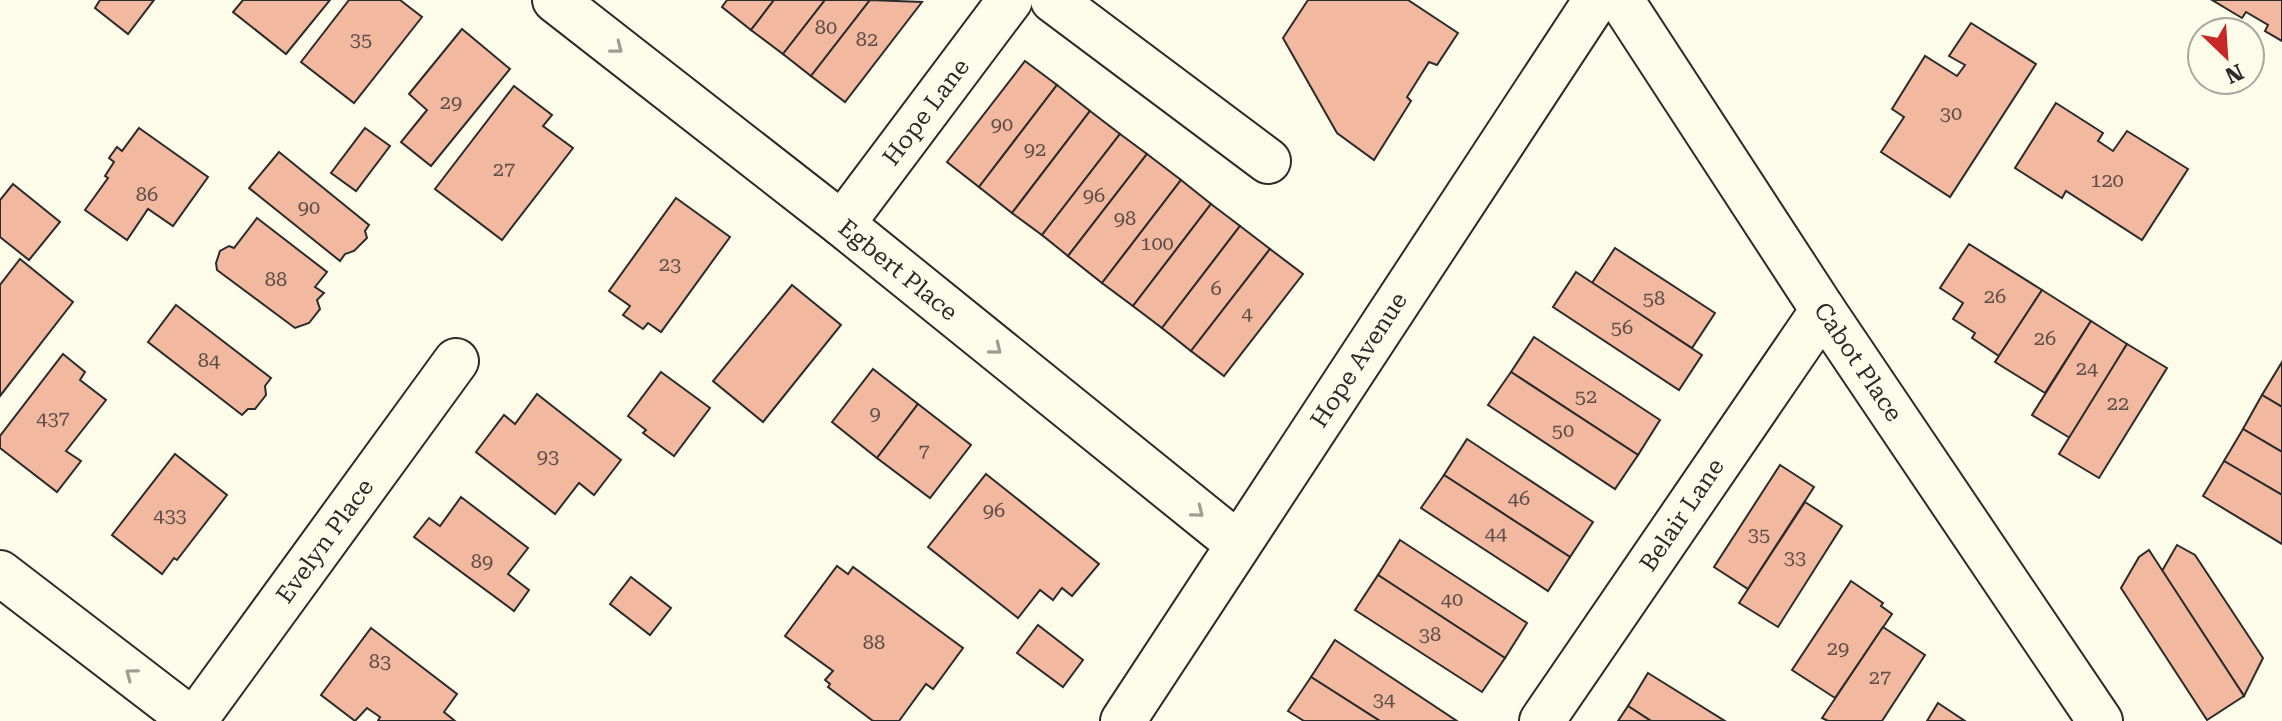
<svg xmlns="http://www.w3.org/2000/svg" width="2282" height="721" font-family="'Roboto Serif',serif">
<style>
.building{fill:#f2b8a0;stroke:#2b2b2b;stroke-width:2}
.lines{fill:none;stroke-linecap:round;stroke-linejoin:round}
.minor-casing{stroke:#2b2b2b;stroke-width:48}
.minor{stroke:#fdfbea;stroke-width:44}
.oneway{stroke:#9e9d94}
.labels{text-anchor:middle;stroke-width:6;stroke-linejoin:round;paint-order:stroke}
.number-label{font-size:20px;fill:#5d4e48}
.street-label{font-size:24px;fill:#2b2b2b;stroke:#fdfbea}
</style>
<rect width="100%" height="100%" fill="#fdfbea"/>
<g class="building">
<polygon points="100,0 154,0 128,34 95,8"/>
<polygon points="243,0 330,0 286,54 233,12"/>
<polygon points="349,0 400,0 422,17 354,103 301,62"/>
<polygon points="727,0 774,0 751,30 722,7"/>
<polygon points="774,0 825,0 783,54 751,30"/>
<polygon points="825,0 870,0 811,76 783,54"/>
<polygon points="870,0 922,2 845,102 811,76"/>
<polygon points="1308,0 1408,0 1458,33 1437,65 1429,62 1407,97 1411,101 1374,160 1337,133 1283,38"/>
<polygon points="2212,0 2282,0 2282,41 2265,31 2268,25 2246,12 2242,18"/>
<polygon points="1971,23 2036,64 1950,197 1881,152 1904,117 1892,109 1925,56 1957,76 1965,65 1949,56"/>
<polygon points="462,29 510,69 431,166 401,142 427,110 409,94"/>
<polygon points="1025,61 1057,85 979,187 947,162"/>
<polygon points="1057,85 1090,111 1012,213 979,187"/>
<polygon points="514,86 552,115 543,126 573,148 502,240 435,189"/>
<polygon points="2056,103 2103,133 2098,141 2113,151 2127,131 2188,169 2142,240 2066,191 2062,198 2015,168"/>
<polygon points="1090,111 1120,134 1042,235 1012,213"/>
<polygon points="139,128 208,177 173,226 148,209 127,240 85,210 108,178 105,176 114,162 109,158 117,147 122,151"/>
<polygon points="365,128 390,146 356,191 331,173"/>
<polygon points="1120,134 1147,154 1068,256 1042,235"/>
<polygon points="279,152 369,225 365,231 367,238 354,251 345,254 340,261 249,188"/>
<polygon points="1147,154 1181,180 1102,283 1068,256"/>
<polygon points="1181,180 1211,204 1133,306 1102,283"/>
<polygon points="13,184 60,222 29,260 0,237 0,200"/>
<polygon points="676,198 730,237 661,332 648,323 643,329 623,315 630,306 609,291"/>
<polygon points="1211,204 1240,226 1162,328 1133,306"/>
<polygon points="257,218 327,272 315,287 324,293 317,300 320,309 309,323 295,328 217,270 216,263 220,251 229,246 234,248"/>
<polygon points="1240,226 1270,249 1191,351 1162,328"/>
<polygon points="1969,244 2042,290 1999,356 1972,338 1975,333 1953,319 1963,303 1940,288"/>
<polygon points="1615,248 1715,313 1692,348 1592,283"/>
<polygon points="1270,249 1303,274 1224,376 1191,351"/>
<polygon points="20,259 73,302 0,396 0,285"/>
<polygon points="1576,272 1702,355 1679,390 1553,307"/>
<polygon points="792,285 841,325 763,422 713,381"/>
<polygon points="2042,290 2091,321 2045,393 1995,362"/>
<polygon points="176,305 271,378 265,386 266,395 255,409 248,409 242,415 148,342"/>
<polygon points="2091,321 2127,344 2070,438 2032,415"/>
<polygon points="1534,337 1660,420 1638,455 1511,372"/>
<polygon points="2127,344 2167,368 2099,478 2059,454"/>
<polygon points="63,354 85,372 80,380 106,400 66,451 81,461 57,492 0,448 0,436"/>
<polygon points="2282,362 2282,407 2262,395"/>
<polygon points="873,369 918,404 877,458 832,422"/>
<polygon points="661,372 710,408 674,456 643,433 646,430 628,416"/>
<polygon points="1511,372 1638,455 1615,489 1488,405"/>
<polygon points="537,394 621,460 594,495 579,483 555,514 476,452 504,415 515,424"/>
<polygon points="2262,395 2282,407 2282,452 2243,429"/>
<polygon points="918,404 971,445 930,498 877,458"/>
<polygon points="2243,429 2282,452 2282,495 2224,461"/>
<polygon points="1467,439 1593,522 1570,557 1444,475"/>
<polygon points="175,454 227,495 177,560 174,558 162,574 112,535"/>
<polygon points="2224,461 2282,495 2282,544 2203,496"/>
<polygon points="1780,465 1814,487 1748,589 1714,567"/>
<polygon points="986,474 1099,564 1072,596 1062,588 1053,600 1040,590 1018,618 928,547"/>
<polygon points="1444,475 1570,557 1548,591 1421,508"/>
<polygon points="461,497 528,548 508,574 529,590 514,611 414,537 429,518 440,526"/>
<polygon points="1805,502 1842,526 1778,627 1739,603"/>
<polygon points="1400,540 1527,623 1505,658 1378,575"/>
<polygon points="2177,545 2195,555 2263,658 2244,696 2162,571"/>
<polygon points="2149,550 2244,696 2207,720 2121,588 2139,557"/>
<polygon points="837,566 848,574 853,567 963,648 933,689 926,684 899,721 873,721 828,687 830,684 825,680 833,671 785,636"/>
<polygon points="1378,575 1505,658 1482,692 1355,610"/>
<polygon points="631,577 671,608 650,635 610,604"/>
<polygon points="1851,581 1883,603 1881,606 1892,614 1835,698 1792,670"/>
<polygon points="1038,625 1083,660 1063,687 1017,653"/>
<polygon points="1883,627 1925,655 1882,721 1828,721 1822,718"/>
<polygon points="371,628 457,694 444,712 455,721 378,721 380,717 367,708 355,721 321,695"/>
<polygon points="1335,640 1457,721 1380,721 1311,677"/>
<polygon points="1648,673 1725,721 1651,721 1628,706"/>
<polygon points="1311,677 1380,721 1304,721 1288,711"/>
<polygon points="1938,703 1965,721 1927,721"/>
<polygon points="1628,706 1651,721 1618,721"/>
</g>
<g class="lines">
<defs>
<g id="minor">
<polyline points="555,0 842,224 1238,544"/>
<polyline points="1053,0 1268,161"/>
<polyline points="1621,0 1823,310 2100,721"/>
<polyline points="842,224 1010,0"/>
<polyline points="0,573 193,721"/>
<polyline points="194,721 456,361"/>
<polyline points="1123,721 1596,0"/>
<polyline points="1542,721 1823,310"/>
</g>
</defs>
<use href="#minor" class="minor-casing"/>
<use href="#minor" class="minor"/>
</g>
<defs><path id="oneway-chevron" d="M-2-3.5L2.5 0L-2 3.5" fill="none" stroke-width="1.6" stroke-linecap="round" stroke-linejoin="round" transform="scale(2)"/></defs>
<g class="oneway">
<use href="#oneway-chevron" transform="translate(617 48) rotate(38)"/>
<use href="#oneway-chevron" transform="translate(996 349) rotate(39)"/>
<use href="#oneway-chevron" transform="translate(1198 512) rotate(39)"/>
<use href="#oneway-chevron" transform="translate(131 674) rotate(-143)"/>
</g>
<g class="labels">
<g class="number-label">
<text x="826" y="34">80</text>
<text x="361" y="46">35</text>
<text x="867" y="46">82</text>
<text x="451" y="109">29</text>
<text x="1951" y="120">30</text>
<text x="1002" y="131">90</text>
<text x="1035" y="156">92</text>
<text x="504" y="176">27</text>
<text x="2107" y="187">120</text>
<text x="147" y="201">86</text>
<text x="1094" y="202">96</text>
<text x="309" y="214">90</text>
<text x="1125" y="225">98</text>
<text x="1157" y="250">100</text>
<text x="670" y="271">23</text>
<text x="276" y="286">88</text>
<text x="1216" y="295">6</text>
<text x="1995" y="303">26</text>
<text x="1654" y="305">58</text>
<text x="1247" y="320">4</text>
<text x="1622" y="334">56</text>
<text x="2045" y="345">26</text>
<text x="209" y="367">84</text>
<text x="2087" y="375">24</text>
<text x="1586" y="403">52</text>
<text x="2118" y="410">22</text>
<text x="875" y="420">9</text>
<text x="53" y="425">437</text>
<text x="1563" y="437">50</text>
<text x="924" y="458">7</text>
<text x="548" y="463">93</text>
<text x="1519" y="505">46</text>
<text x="994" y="517">96</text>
<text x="170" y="522">433</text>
<text x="1496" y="540">44</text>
<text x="1759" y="541">35</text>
<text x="1795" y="564">33</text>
<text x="482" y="568">89</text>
<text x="1452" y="606">40</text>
<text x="1430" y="641">38</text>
<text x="874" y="649">88</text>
<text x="1838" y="655">29</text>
<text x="380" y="668">83</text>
<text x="1880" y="684">27</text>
<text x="1384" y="706">34</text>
</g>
<g class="street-label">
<text transform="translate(926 112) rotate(-53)" y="8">Hope Lane</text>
<text transform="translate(898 270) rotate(39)" y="8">Egbert Place</text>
<text transform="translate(1359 360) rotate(-57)" y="8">Hope Avenue</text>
<text transform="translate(1858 362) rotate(56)" y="8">Cabot Place</text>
<text transform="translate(1682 515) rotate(-56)" y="8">Belair Lane</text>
<text transform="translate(325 541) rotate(-54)" y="8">Evelyn Place</text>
</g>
</g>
<g transform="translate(2226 56) rotate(155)"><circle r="38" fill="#fdfbea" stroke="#a9a89e" stroke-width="2"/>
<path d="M0-6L14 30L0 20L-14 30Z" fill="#c62828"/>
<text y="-12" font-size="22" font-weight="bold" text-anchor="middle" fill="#2b2b2b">N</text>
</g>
</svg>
